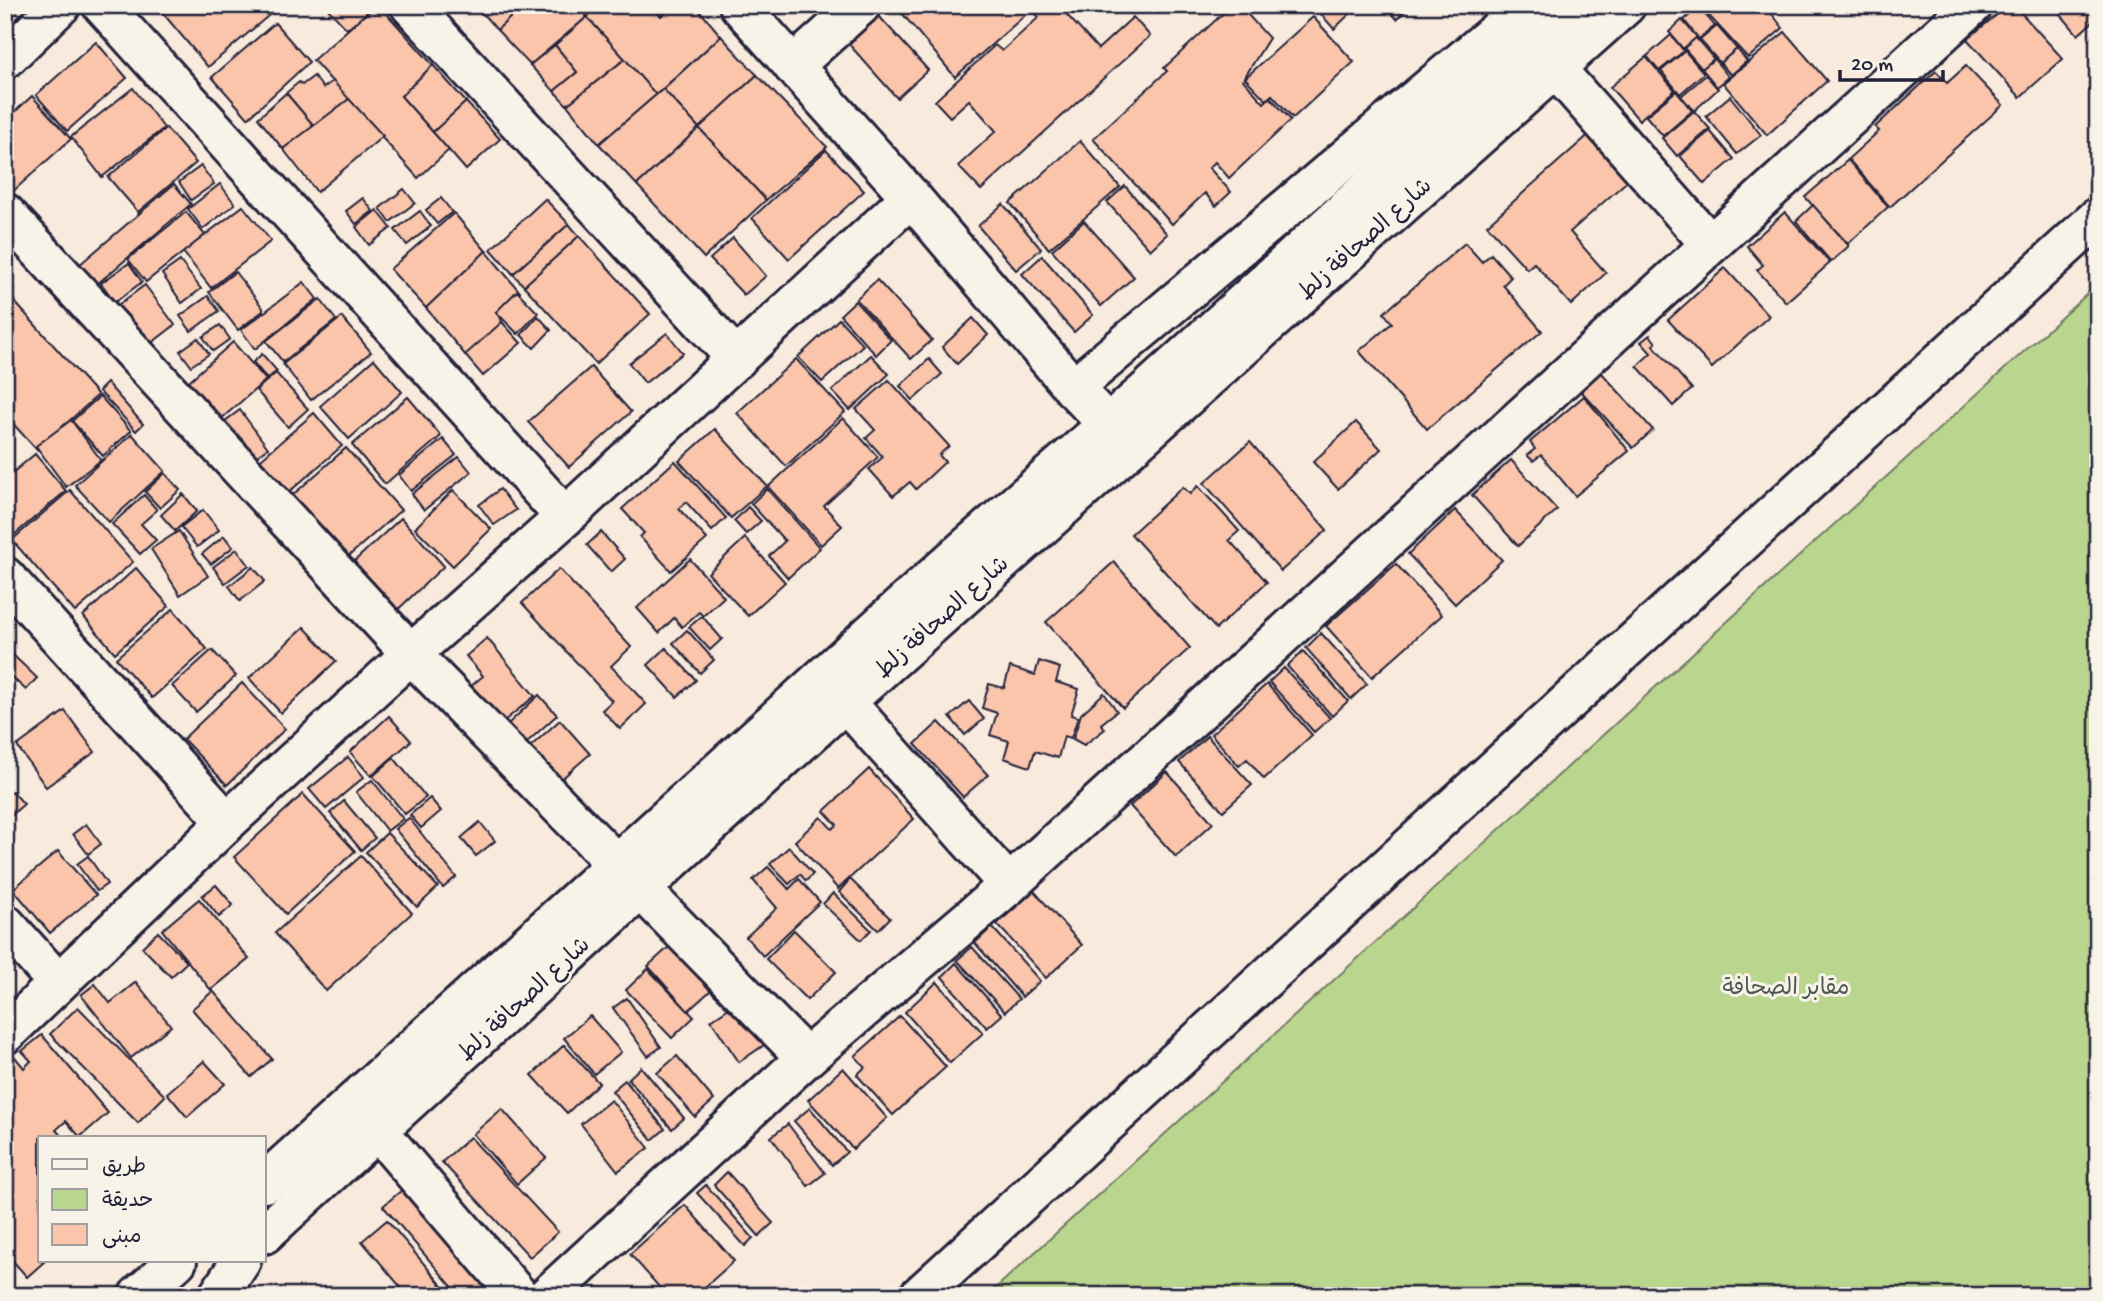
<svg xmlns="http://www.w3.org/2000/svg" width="2103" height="1301" font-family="'Gochi Hand','Playpen Sans Arabic',sans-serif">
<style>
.green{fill:#bad58d;stroke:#6e7c64;stroke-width:2}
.building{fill:#fac5ab;stroke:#22223b;stroke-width:2}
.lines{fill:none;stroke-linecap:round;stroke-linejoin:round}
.minor-casing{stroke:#22223b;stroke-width:44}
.highway-casing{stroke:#22223b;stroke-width:44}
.minor{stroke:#f7f3e8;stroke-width:38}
.highway{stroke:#f7f3e8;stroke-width:38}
.labels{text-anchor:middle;stroke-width:6;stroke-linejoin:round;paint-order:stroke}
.street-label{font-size:23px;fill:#22223b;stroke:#f7f3e8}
.park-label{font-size:23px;fill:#505854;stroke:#f7f3e8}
</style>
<rect width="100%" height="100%" fill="#f8eadc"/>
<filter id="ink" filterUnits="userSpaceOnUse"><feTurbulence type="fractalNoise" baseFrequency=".0143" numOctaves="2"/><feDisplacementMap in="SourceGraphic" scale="14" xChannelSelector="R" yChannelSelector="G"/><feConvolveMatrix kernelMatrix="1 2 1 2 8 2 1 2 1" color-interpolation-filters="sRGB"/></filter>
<g filter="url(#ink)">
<polygon class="green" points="2098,284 2098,1296 987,1296"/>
<g class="building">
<polygon points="5,5 24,5 5,21"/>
<polygon points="156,5 281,5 208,67"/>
<polygon points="324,5 376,5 347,29"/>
<polygon points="376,5 379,5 433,65 401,96 449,150 418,178 313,60"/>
<polygon points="475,5 524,5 497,30"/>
<polygon points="524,5 578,5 587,17 530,65 497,30"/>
<polygon points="578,5 599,5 587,17"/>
<polygon points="599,5 652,5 661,16 674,5 695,5 721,36 656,95 587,17"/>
<polygon points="1027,5 1031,10 955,77 896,6"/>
<polygon points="1039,5 1058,5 1098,49 1133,17 1150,36 981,190 958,166 996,131 969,100 950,117 935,101 995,45 1002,51 1039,17 1033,11"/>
<polygon points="1232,5 1239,5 1269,38 1243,80 1264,103 1270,97 1291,120 1229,178 1215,162 1209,168 1231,192 1216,206 1205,193 1172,224 1093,139 1167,71 1164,68"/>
<polygon points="1313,5 1359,5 1334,29"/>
<polygon points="1384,5 1411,5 1397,19"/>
<polygon points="1765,5 1783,28 1748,58 1700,6"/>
<polygon points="2009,5 2014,5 2063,59 2020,97 1967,39"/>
<polygon points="2053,5 2098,5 2098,17 2078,35"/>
<polygon points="1699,7 1715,26 1699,39 1684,20"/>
<polygon points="877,14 928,70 897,98 847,42"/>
<polygon points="587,17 625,59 567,105 554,91 577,72 555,45"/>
<polygon points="1313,17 1354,62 1293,118 1272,95 1266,100 1245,78"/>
<polygon points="1682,20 1697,37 1683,49 1669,32"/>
<polygon points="275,23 309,62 248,118 212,77"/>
<polygon points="1717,26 1737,49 1720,63 1700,40"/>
<polygon points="1785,32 1827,81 1767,135 1723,83"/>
<polygon points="1671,35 1684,51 1659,71 1647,56"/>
<polygon points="721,36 757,75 699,128 663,89"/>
<polygon points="1696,38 1714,59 1702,69 1684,48"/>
<polygon points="96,42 127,78 67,131 36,95"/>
<polygon points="555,45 577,72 554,91 530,65"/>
<polygon points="1737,49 1747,61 1731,75 1720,63"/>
<polygon points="1685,51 1704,73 1680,94 1661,71"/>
<polygon points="1646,57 1675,90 1639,120 1610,87"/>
<polygon points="625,59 656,95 599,144 567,105"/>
<polygon points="1714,59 1729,77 1717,87 1702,69"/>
<polygon points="433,65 466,102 433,132 401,96"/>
<polygon points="1966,66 2003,105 1890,207 1848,159 1879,131 1875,127 1936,71 1947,83"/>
<polygon points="757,75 827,147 766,200 699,128"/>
<polygon points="1706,75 1718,89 1694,111 1681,96"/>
<polygon points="314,76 323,88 333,81 349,99 314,126 286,93 299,82 302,85"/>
<polygon points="133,88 164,128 102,177 71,137"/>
<polygon points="663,89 699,128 637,185 599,144"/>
<polygon points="1676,91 1692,111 1663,136 1646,116"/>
<polygon points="286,93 314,126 283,149 258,118"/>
<polygon points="32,96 71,139 9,195 5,192 5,121"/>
<polygon points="1730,96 1761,135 1737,154 1706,116"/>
<polygon points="349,99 383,136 317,192 283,149"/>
<polygon points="466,102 500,139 466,170 433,132"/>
<polygon points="1694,111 1710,129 1677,156 1662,138"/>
<polygon points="166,128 196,163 138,212 108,177"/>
<polygon points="699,128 766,200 704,258 637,185"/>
<polygon points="1593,131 1633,176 1570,232 1606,273 1571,305 1534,263 1527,269 1487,225"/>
<polygon points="1710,131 1734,159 1704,184 1680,156"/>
<polygon points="1080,141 1120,187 1049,249 1010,203"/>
<polygon points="826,150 864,191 789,259 752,218"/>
<polygon points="1848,160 1888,207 1848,244 1805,197"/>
<polygon points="201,166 214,184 191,200 179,182"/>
<polygon points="174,184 191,204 96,285 79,265"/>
<polygon points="220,184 235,204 203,229 188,209"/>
<polygon points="1125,186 1167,234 1150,250 1107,202"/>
<polygon points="404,189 415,203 390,222 380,208"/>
<polygon points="363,198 373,211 356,224 346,211"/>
<polygon points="441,198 452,212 437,224 426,210"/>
<polygon points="545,199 569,224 513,274 491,249"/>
<polygon points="1003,204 1041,249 1016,270 978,226"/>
<polygon points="1813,205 1849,246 1831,262 1796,221"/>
<polygon points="243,206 271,241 211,288 183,252"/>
<polygon points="377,210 391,228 369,245 356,227"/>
<polygon points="420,211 431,226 407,245 395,230"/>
<polygon points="186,212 205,235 146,282 128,259"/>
<polygon points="1785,212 1830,263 1786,302 1757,270 1763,265 1747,246"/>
<polygon points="454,213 486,251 426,308 390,269"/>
<polygon points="1084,221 1134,277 1101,306 1052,250"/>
<polygon points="569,224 579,236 524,286 513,274"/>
<polygon points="579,236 650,314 596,364 524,286"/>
<polygon points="733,238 766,276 744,295 710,259"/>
<polygon points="1465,243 1482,262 1491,254 1511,277 1503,285 1542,331 1427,429 1359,351 1392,323 1384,313"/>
<polygon points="486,251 520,292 496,312 503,323 466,356 426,308"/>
<polygon points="1042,256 1093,315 1074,332 1022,274"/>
<polygon points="180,261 201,289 182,303 162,274"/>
<polygon points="129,263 142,282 115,302 101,283"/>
<polygon points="1725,268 1769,316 1712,368 1668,320"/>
<polygon points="235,272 263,308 263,311 238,330 209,292"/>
<polygon points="877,280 932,340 911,359 856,299"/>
<polygon points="304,282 317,299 255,349 241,330"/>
<polygon points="145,285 175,325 149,345 118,305"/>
<polygon points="5,291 98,395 37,450 5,415"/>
<polygon points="517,291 538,313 518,334 496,312"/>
<polygon points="208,296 219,311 191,331 180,316"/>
<polygon points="320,299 336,320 283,362 266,341"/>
<polygon points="855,301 891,340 876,355 840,315"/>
<polygon points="538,316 551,330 534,348 521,335"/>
<polygon points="342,317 371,352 311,400 283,364"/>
<polygon points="973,318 988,335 957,364 942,347"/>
<polygon points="839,319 863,345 822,382 798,357"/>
<polygon points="502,322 521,343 483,376 465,355"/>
<polygon points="220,325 230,339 213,351 203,337"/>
<polygon points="667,333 683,353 645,383 629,363"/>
<polygon points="1650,335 1656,343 1653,345 1692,389 1673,406 1637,366 1651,353 1641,342"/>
<polygon points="198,338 209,354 191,366 180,351"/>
<polygon points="233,342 266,380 214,425 181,388"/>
<polygon points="262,354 277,371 267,379 253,362"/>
<polygon points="871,355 889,374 850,410 832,391"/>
<polygon points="374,359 402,392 349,439 320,406"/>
<polygon points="796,359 845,412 786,466 737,413"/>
<polygon points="929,359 942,374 913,400 900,386"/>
<polygon points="591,367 631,412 569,467 528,422"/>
<polygon points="1601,372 1653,430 1633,448 1580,390"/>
<polygon points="276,373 308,409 288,427 256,390"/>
<polygon points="889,380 949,446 939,455 945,462 916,489 910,482 893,496 869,469 883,457 866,438 875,430 856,409"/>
<polygon points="107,383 143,424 136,431 99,391"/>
<polygon points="100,396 131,431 103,456 72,421"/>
<polygon points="1584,396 1629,451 1575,496 1541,455 1533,461 1527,455 1535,449 1530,442"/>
<polygon points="408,397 441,436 385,484 352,445"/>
<polygon points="240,410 268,448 249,462 221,424"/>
<polygon points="314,413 342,446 282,498 254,465"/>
<polygon points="843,418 878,457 824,506 842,526 821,545 768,487"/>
<polygon points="71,420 101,460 66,487 36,446"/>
<polygon points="1356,422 1381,449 1338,489 1313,462"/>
<polygon points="715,429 767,486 731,518 679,461"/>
<polygon points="132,434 165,471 109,522 75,485"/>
<polygon points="443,439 456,455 411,491 399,475"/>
<polygon points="1250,442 1327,530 1281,571 1204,483"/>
<polygon points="346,448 401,510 342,562 287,500"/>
<polygon points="35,454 66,491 7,541 5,538 5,479"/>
<polygon points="459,457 471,472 424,510 412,494"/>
<polygon points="1511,460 1557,510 1518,546 1472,495"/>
<polygon points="675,461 726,518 712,531 686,502 679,509 707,539 671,571 640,537 644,533 622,509"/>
<polygon points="165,473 180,490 160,508 145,492"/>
<polygon points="1198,486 1239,531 1229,540 1267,582 1216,629 1131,534 1183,487 1190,494"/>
<polygon points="500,489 516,510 494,525 479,505"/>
<polygon points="767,489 820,548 788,578 769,556 785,541 751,504"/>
<polygon points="70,490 133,562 75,612 12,540"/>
<polygon points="453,490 491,529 453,566 415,528"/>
<polygon points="183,494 197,511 175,531 161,515"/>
<polygon points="144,495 157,510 141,524 156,540 140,554 112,524"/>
<polygon points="748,507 761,521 746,534 734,521"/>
<polygon points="203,510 219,530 197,547 181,527"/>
<polygon points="1455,510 1502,560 1455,604 1408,554"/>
<polygon points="401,518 444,566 392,615 348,567"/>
<polygon points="179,531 208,576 180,595 151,549"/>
<polygon points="601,532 625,559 611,572 587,545"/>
<polygon points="224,536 233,547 211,564 202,554"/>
<polygon points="745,538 785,582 748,616 708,573"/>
<polygon points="237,549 249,565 225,583 213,567"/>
<polygon points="690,559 724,597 703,616 699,612 682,627 674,618 659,633 637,608"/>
<polygon points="1114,562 1190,648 1123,708 1046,622"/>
<polygon points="1396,564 1442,615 1372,677 1326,626"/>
<polygon points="253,567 265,581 240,601 229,586"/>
<polygon points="136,568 169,606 115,653 83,616"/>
<polygon points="559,569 631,647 611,666 646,704 620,729 602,710 612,701 522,603"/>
<polygon points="173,609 207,649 152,698 116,658"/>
<polygon points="702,616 722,639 710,650 689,627"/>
<polygon points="304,627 336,661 281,713 249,678"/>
<polygon points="687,630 714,660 700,673 673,643"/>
<polygon points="1321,633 1367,684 1351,699 1306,648"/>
<polygon points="487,638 535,696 493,730 463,693 483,676 466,656"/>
<polygon points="666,648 696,680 677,697 648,665"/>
<polygon points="212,650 236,676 196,712 172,686"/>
<polygon points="1303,651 1348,701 1332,716 1287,666"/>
<polygon points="13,655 37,678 26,690 5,671 5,663"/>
<polygon points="1039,661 1060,668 1056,682 1079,689 1071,715 1078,717 1071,738 1064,736 1058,758 1035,751 1030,767 1004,758 1009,741 990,735 997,713 982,708 989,684 1004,688 1010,667 1035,675"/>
<polygon points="1284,668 1330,718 1314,732 1269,682"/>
<polygon points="242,683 285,729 227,785 183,739"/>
<polygon points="1267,684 1312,735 1264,779 1247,759 1239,766 1211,734"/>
<polygon points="1104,693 1117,711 1101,724 1105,729 1084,745 1073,739 1081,714"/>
<polygon points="539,695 557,715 513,755 496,735"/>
<polygon points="969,701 984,719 965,735 950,717"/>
<polygon points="65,711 95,752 46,787 17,746"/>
<polygon points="389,716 411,741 371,776 350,752"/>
<polygon points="560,720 590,754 551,788 522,754"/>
<polygon points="939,722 988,775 963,797 915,744"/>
<polygon points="1207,736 1252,785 1223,811 1179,762"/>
<polygon points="348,757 364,777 326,809 309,789"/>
<polygon points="394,758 426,797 405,814 373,776"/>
<polygon points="869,769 914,819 838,889 795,841 821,817 832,829 837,825 824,811"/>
<polygon points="1167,772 1213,823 1176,857 1130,806"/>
<polygon points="372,780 403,819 387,831 356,792"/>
<polygon points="12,791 24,804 8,818 5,816 5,797"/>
<polygon points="303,794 355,851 286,914 234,857"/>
<polygon points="430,798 441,811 421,828 410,815"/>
<polygon points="344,801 375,838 361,850 330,813"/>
<polygon points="409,818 456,877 443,888 395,829"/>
<polygon points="480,822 495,841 476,856 461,838"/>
<polygon points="86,824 101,844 88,854 73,834"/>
<polygon points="387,833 438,887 417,907 366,852"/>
<polygon points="789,847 813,874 806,881 800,874 789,884 770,864"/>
<polygon points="58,851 96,895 50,933 13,889"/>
<polygon points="88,856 107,884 97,891 77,864"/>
<polygon points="361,856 412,913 326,991 275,933"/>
<polygon points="768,867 789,889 799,879 820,902 763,956 746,937 777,908 753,880"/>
<polygon points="850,879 890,918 878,930 839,892"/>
<polygon points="216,885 233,905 219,917 202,896"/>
<polygon points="1034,891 1082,945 1046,978 997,924"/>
<polygon points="833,893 871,930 861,940 823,904"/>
<polygon points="199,899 249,959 211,990 162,930"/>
<polygon points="992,927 1040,981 1022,997 975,943"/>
<polygon points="794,930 836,972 807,1000 766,959"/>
<polygon points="158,932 187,962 171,977 142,947"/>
<polygon points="680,937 720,982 688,1011 648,966"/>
<polygon points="972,947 1019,999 1005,1012 957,960"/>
<polygon points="956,963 1002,1015 987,1028 942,977"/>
<polygon points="648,969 694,1017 672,1038 626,990"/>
<polygon points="136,982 171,1026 131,1058 81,995 95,984 110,1003"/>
<polygon points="937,982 983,1033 950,1063 905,1012"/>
<polygon points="213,991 272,1059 251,1077 192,1009"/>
<polygon points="627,998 661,1047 648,1056 613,1008"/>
<polygon points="744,998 773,1039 739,1062 711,1020"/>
<polygon points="78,1007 165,1096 138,1123 50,1034"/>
<polygon points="590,1016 621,1052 594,1074 564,1038"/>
<polygon points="900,1016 946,1067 893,1115 857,1075 865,1067 855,1056"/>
<polygon points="42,1035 108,1113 80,1137 66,1121 56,1130 63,1138 40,1138 40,1261 45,1261 27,1277 5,1252 5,1178 15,1169 5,1158 5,1065 15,1057 24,1068 31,1061 22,1051"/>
<polygon points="564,1045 599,1083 567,1113 532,1075"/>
<polygon points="677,1056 714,1100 695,1117 657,1073"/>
<polygon points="204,1061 225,1084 187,1117 167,1093"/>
<polygon points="641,1067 684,1118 672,1129 628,1079"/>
<polygon points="843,1068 887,1118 853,1149 808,1100"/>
<polygon points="625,1080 665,1129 652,1140 612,1091"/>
<polygon points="611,1100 649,1148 618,1171 581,1124"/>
<polygon points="810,1108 847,1152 832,1165 794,1121"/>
<polygon points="502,1109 546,1158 517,1184 473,1134"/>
<polygon points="788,1124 825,1173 808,1186 771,1137"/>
<polygon points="470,1137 558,1232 530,1257 442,1162"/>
<polygon points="727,1172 773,1223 759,1236 714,1185"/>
<polygon points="409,1184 497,1286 486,1296 460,1296 383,1206"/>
<polygon points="706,1185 753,1238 745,1246 697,1193"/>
<polygon points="685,1205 734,1261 695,1296 667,1296 630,1254"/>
<polygon points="387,1220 451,1296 408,1296 362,1241"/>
</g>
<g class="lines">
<defs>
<g id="minor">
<polyline points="102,5 565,517"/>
<polyline points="410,5 737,359"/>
<polyline points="739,5 911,197 1073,388 1130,447"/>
<polyline points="1533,43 1710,244"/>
<polyline points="5,59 61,5"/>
<polyline points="793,66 861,5"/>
<polyline points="5,213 411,654 806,1058"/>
<polyline points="1073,388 1498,30 1521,5"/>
<polyline points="5,577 227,822"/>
<polyline points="824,678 1009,885"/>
<polyline points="5,924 58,983"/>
<polyline points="5,1034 227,822 411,654 565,517 911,197"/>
<polyline points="355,1107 378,1131 519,1296"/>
<polyline points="547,1296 806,1058 1009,885 1973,5"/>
<polyline points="919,1296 2098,217"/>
</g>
<g id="highway">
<polyline points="264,1183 953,559 1145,392 1570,5"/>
<polyline points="264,1234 845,702 1626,5"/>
<polyline points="138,1296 177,1261"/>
<polyline points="218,1296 241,1261"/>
</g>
</defs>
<use href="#minor" class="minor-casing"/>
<use href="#highway" class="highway-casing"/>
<use href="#minor" class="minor"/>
<use href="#highway" class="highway"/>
</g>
</g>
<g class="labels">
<g class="street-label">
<text transform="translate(1364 238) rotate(-42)" y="8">شارع الصحافة زلط</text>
<text transform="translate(941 616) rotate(-42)" y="8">شارع الصحافة زلط</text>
<text transform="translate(523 998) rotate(-43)" y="8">شارع الصحافة زلط</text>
</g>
<g class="park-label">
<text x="1786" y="994">مقابر الصحافة</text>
</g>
</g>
<rect width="2103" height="1301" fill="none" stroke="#f7f3e8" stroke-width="28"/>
<rect x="14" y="14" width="2075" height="1273" fill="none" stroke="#22223b" stroke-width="2.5" filter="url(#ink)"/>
<rect x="38" y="1136" width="228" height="126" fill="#f7f3e8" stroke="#a29fa3" stroke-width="2"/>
<rect x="52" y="1159" width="35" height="10" fill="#f7f3e8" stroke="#a29fa3" stroke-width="2"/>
<text x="102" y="1172" font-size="21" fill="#22223b">طريق</text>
<rect x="52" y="1189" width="35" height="21" fill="#bad58d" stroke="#a29fa3" stroke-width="2"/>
<text x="102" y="1206" font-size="21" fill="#22223b">حديقة</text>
<rect x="52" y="1224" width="35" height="21" fill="#fac5ab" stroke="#a29fa3" stroke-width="2"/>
<text x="102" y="1242" font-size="21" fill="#22223b">مبنى</text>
<path d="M1840 70v10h103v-10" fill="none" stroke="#22223b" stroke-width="3.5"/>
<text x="1851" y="70" font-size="21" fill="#22223b" stroke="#f7f3e8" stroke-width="5" paint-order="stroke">20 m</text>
</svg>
